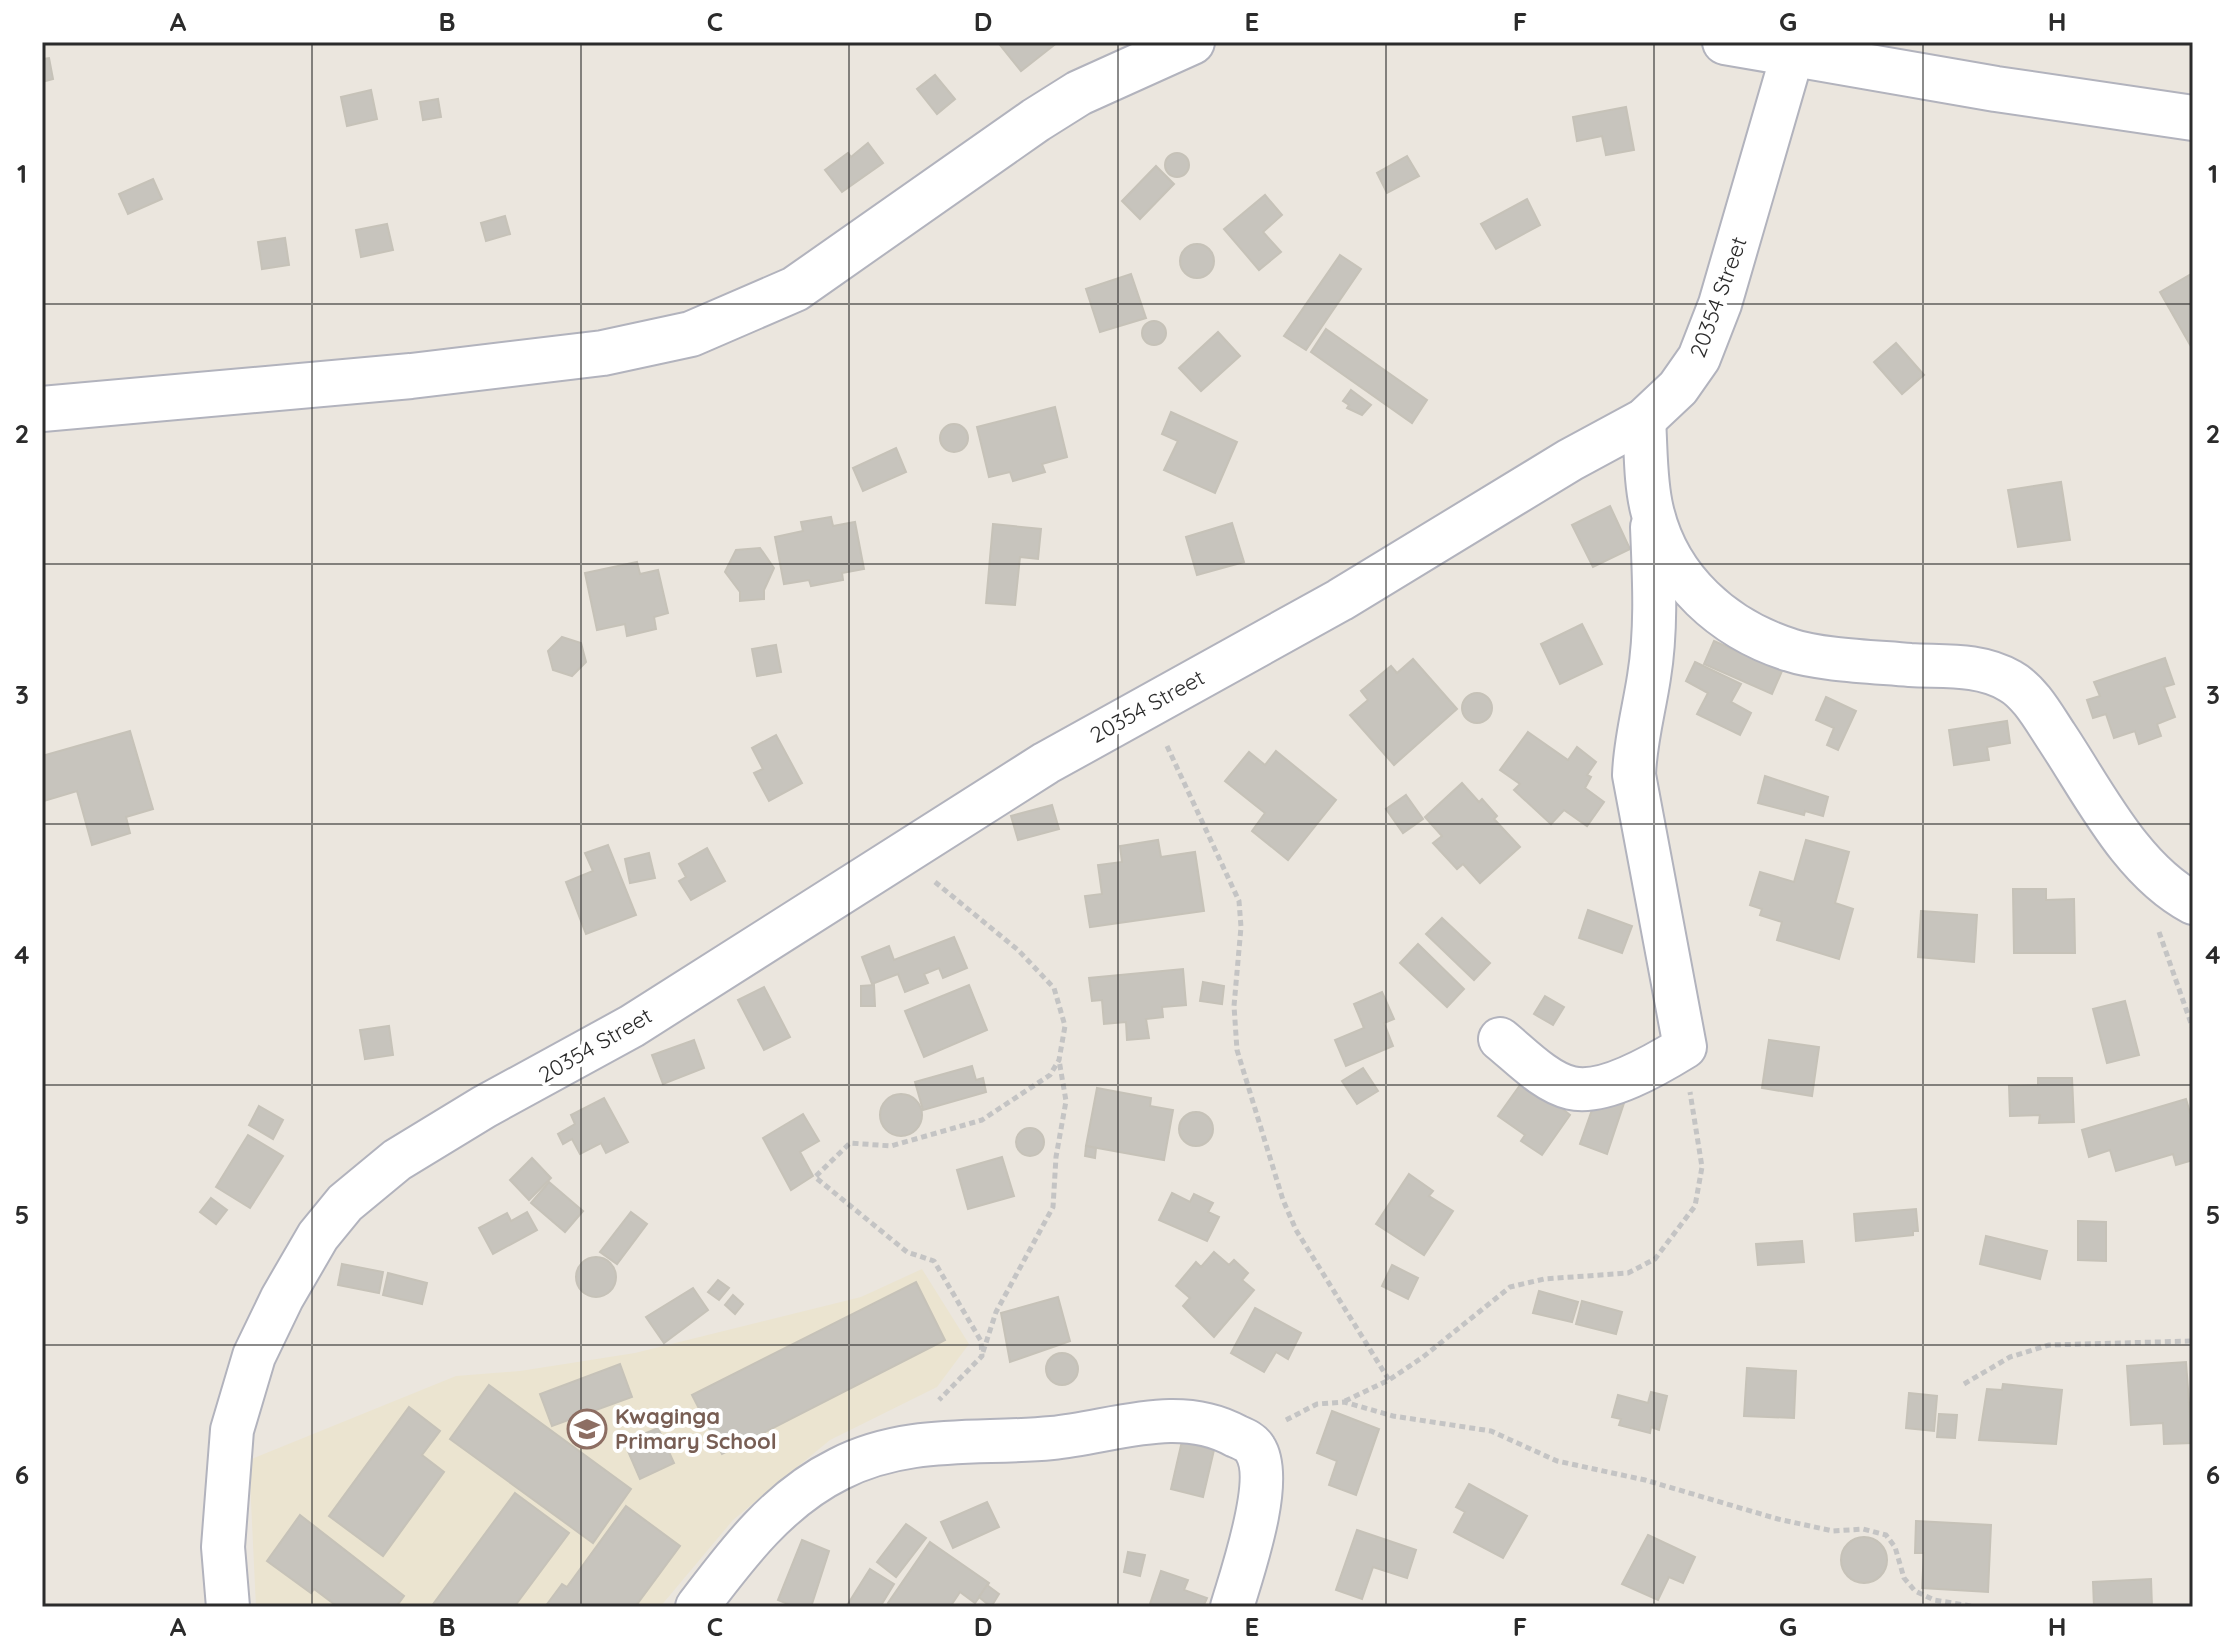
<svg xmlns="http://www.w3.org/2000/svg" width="2235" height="1649" font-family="Quicksand,sans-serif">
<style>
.education{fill:#ebe4d0}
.building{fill:#c7c4bd;stroke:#c6c2b8;stroke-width:2}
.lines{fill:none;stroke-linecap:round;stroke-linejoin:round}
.minor-casing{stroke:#b2b3bd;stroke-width:46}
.tertiary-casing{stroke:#b2b3bd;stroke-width:48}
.path{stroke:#c4c4c4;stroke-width:5;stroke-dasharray:6 4;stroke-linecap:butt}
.minor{stroke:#fff;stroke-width:42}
.tertiary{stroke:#fff;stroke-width:44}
.grid{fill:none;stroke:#2b2b2b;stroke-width:2;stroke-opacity:0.55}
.labels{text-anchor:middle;stroke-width:8;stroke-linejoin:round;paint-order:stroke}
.street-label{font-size:22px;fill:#2b2b2b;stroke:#fff}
.education-label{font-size:22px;font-weight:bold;fill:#785e54;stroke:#fff;text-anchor:start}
.neatline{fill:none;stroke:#2b2b2b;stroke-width:3}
.grid-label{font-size:26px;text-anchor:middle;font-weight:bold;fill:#2b2b2b}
</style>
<rect width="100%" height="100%" fill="#ebe6de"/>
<polygon class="education" points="922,1269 969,1344 937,1387 830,1440 733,1520 660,1607 256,1607 249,1460 456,1376 520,1371 635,1353 861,1297"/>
<g class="building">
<polygon points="1058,42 1021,71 1000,45 1002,42"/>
<polygon points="49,58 53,79 42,82 42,59"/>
<polygon points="935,75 955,99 937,114 917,89"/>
<polygon points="371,90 377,119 347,126 341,97"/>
<polygon points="438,99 441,117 423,120 420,102"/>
<polygon points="1626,107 1634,150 1606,155 1602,136 1577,141 1573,117"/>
<polygon points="868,143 883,163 842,192 825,170 848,153 851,157"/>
<circle cx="1177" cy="165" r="12"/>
<polygon points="1407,156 1419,176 1387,193 1377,173"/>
<polygon points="1156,166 1174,184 1140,219 1122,201"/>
<polygon points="153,179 162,199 128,214 119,194"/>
<polygon points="1265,195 1282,215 1263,232 1281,252 1259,270 1224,229"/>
<polygon points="1527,199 1540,225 1496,249 1481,224"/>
<polygon points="505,216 510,234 486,241 481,223"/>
<polygon points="387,224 393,250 361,257 356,230"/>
<polygon points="285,238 289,265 262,269 258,242"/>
<circle cx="1197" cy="261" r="17"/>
<polygon points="1340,255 1361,269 1306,350 1284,336"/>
<polygon points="2193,273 2193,350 2160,292"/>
<polygon points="1131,274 1146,318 1100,332 1086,289"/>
<circle cx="1154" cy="333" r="12"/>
<polygon points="1326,329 1427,400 1412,423 1311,352"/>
<polygon points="1218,332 1240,356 1201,391 1179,368"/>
<polygon points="1896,343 1924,375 1902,394 1874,362"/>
<polygon points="1351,390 1371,405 1362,415 1347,408 1349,405 1343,401"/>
<polygon points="1055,407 1067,457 1042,464 1045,472 1013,481 1010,472 989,477 977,427"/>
<polygon points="1171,412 1237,442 1215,493 1164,470 1178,441 1162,434"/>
<circle cx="954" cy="438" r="14"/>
<polygon points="896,448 906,472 863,491 853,468"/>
<polygon points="2061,482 2070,540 2018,547 2008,490"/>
<polygon points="1610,506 1630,549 1593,567 1572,525"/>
<polygon points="831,517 833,526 855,522 864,569 842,573 843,580 811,586 809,580 784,584 775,537 803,531 801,522"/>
<polygon points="1232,523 1244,562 1197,575 1186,537"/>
<polygon points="993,524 1041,529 1038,559 1020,557 1015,605 986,603"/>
<polygon points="760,548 774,568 764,590 764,599 740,601 740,592 725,572 736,550"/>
<polygon points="637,562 640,574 658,570 668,613 654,617 656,629 627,636 625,624 597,630 585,573"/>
<polygon points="1582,624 1602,664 1560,684 1541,644"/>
<polygon points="562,637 581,643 586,662 572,676 553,670 548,651"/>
<polygon points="1714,641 1782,671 1772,694 1704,664"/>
<polygon points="776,645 781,672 757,676 752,649"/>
<polygon points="2165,658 2174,684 2164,687 2175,717 2157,724 2161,736 2139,744 2135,731 2114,738 2106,714 2093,718 2087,700 2100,696 2094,682"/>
<polygon points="1413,659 1457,709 1394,765 1350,715 1368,700 1361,691 1391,666 1397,673"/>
<polygon points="1695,662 1741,684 1731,702 1751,713 1740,735 1697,714 1708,693 1686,681"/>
<circle cx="1477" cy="708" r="15"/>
<polygon points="1826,697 1856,711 1838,750 1827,745 1834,728 1816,720"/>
<polygon points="2007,721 2010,743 1987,747 1989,760 1954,765 1949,730"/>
<polygon points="130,731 153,809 126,817 130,833 92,845 77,791 44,801 42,756"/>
<polygon points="1528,732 1568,760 1577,747 1596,762 1587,775 1591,777 1585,788 1604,802 1587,826 1564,810 1551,824 1514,790 1520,784 1500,770"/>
<polygon points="776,735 802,783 769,801 754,773 763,769 752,748"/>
<polygon points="1276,751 1336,800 1288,860 1252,831 1265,813 1225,781 1249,752 1265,765"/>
<polygon points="1765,776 1828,797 1823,816 1805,811 1804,815 1758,803"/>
<polygon points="1462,783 1479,802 1482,799 1497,816 1494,819 1520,847 1480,883 1463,864 1457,869 1433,843 1442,836 1425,817"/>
<polygon points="1406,795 1423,819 1403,833 1386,809"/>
<polygon points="1052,805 1059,829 1018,840 1011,816"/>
<polygon points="1158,840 1161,857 1195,852 1204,911 1090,927 1085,896 1102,894 1098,865 1122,862 1120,846"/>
<polygon points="1806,840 1849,852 1835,903 1853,909 1839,959 1777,940 1782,922 1760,915 1762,909 1750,905 1760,872 1794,882"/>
<polygon points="608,845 636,915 586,934 566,882 593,871 585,853"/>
<polygon points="707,848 725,881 691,900 679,881 686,877 679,864"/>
<polygon points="649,853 655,878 630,883 625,859"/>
<polygon points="2013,889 2046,889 2046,900 2074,899 2075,953 2014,953"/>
<polygon points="1588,910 1632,926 1622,953 1579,938"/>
<polygon points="1921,911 1977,915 1974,962 1918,957"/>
<polygon points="1442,918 1490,963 1474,980 1426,934"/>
<polygon points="954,937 967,968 943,978 939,968 924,974 928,983 905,992 898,974 872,984 862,957 889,946 894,960"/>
<polygon points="1418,944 1464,989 1447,1007 1400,963"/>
<polygon points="1183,969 1186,1005 1162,1007 1163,1017 1146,1019 1149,1038 1127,1040 1126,1022 1104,1024 1102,1000 1092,1001 1089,978"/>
<polygon points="1203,982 1224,986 1222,1004 1200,1001"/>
<polygon points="874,985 875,1006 861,1006 861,986"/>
<polygon points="969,985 987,1030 924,1057 905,1011"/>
<polygon points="764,987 790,1037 764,1050 738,1000"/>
<polygon points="1382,992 1394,1019 1384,1023 1393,1046 1346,1066 1335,1040 1364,1028 1354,1004"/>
<polygon points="1545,996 1564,1007 1553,1025 1534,1014"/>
<polygon points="2125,1001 2139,1055 2107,1063 2093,1009"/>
<polygon points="389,1026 393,1055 365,1059 360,1030"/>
<polygon points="694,1040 704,1068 663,1084 652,1055"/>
<polygon points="1769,1040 1819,1047 1812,1096 1762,1088"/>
<polygon points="972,1066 976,1080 983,1078 986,1092 923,1110 915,1082"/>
<polygon points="1363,1068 1378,1091 1357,1104 1342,1081"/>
<polygon points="2038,1078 2072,1078 2074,1122 2039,1123 2040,1115 2010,1116 2009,1086 2038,1085"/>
<polygon points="1523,1081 1566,1096 1559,1106 1570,1115 1542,1155 1521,1141 1525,1135 1498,1116"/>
<polygon points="1097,1088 1151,1098 1150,1106 1173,1110 1164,1160 1086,1146"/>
<polygon points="1599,1090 1625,1100 1607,1154 1580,1144"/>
<circle cx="901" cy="1115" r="21"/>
<polygon points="604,1098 628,1142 606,1153 601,1143 580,1154 572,1139 563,1144 558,1134 575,1124 571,1115"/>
<polygon points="2186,1099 2193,1123 2193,1160 2176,1165 2173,1154 2116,1171 2110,1150 2089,1157 2082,1130"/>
<polygon points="259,1106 283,1120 273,1139 249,1125"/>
<circle cx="1196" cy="1129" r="17"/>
<polygon points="803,1114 819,1141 800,1152 813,1176 791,1190 763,1138"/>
<circle cx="1030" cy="1142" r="14"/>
<polygon points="248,1135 283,1156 250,1208 216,1187"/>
<polygon points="1086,1146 1096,1148 1095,1158 1085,1156"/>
<polygon points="1002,1157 1014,1196 968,1209 957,1170"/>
<polygon points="532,1158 551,1178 529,1200 510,1180"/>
<polygon points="1409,1174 1433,1191 1429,1196 1453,1211 1424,1255 1376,1224"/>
<polygon points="549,1182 583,1211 565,1232 531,1203"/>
<polygon points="1172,1193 1190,1202 1194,1194 1213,1203 1208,1212 1219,1217 1207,1241 1159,1220"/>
<polygon points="211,1198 227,1210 216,1224 200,1212"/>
<polygon points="1916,1209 1918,1231 1913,1231 1913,1235 1856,1241 1854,1214"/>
<polygon points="527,1212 537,1230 493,1254 479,1228 507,1213 511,1221"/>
<polygon points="631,1212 647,1224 617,1264 600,1252"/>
<polygon points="2078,1221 2106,1222 2106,1261 2078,1260"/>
<polygon points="1986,1236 2047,1251 2040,1279 1980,1264"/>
<polygon points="1802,1241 1804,1262 1758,1265 1756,1244"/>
<polygon points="1214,1252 1229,1265 1234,1260 1248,1273 1242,1280 1254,1290 1214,1337 1183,1306 1190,1298 1176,1286 1196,1262 1201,1267"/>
<circle cx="596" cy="1277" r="20"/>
<polygon points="342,1264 383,1272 379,1293 338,1285"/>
<polygon points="1392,1265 1418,1278 1408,1299 1382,1286"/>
<polygon points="388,1273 427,1283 422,1304 383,1295"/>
<polygon points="718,1280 729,1288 719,1300 708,1292"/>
<polygon points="916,1282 945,1340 722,1454 692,1395"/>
<polygon points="693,1288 708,1310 664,1343 646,1317"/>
<polygon points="1539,1291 1578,1302 1572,1322 1533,1313"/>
<polygon points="733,1295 743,1304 735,1314 725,1305"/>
<polygon points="1058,1297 1070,1341 1010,1362 1001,1313"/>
<polygon points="1582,1301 1622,1312 1616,1334 1576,1324"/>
<polygon points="1255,1308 1301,1333 1288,1359 1276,1352 1264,1372 1231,1353"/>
<circle cx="1062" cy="1369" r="16"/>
<polygon points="2186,1362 2192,1443 2164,1444 2163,1423 2131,1425 2127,1366"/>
<polygon points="620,1364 632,1397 552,1426 540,1394"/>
<polygon points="1747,1368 1796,1371 1794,1418 1744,1416"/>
<polygon points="2003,1384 2062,1390 2056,1444 1979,1440 1987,1389 2002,1390"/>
<polygon points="489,1385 631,1489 593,1543 450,1439"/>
<polygon points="1651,1392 1667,1396 1659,1430 1651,1427 1650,1433 1619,1425 1621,1419 1612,1417 1618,1395 1648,1403"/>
<polygon points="1909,1393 1937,1396 1934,1431 1906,1428"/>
<polygon points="409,1407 440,1431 422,1455 444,1472 383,1556 329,1516"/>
<polygon points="1332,1411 1379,1429 1356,1495 1329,1485 1337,1461 1317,1453"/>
<polygon points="1939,1414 1957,1415 1955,1438 1937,1437"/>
<polygon points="658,1428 674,1463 640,1479 624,1442"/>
<polygon points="1182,1441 1214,1450 1203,1497 1171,1489"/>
<polygon points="1469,1484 1527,1516 1503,1558 1454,1532 1465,1512 1456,1507"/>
<polygon points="515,1493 569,1533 514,1607 431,1607"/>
<polygon points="987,1502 999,1527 953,1548 941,1522"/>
<polygon points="626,1506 680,1546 635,1607 545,1607 562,1584 567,1587"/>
<polygon points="300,1515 404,1596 396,1607 338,1607 314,1589 311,1593 267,1561"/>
<polygon points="1916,1521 1991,1525 1988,1592 1922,1588 1924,1553 1915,1553"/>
<polygon points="906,1524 926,1538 896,1577 877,1562"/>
<polygon points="1357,1530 1416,1550 1407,1578 1373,1567 1362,1599 1336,1590"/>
<polygon points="1648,1535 1695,1557 1683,1583 1669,1577 1658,1600 1622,1584"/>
<circle cx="1864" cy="1560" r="23"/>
<polygon points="802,1540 829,1551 811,1607 795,1607 778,1600"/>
<polygon points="930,1542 989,1583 975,1603 960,1592 950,1607 894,1607 888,1603"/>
<polygon points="1128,1552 1145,1555 1140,1576 1124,1572"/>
<polygon points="870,1569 894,1584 880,1607 846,1607"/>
<polygon points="1161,1571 1188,1580 1184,1590 1207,1598 1203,1607 1149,1607"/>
<polygon points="2151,1579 2152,1607 2094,1607 2093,1582"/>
<polygon points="987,1585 999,1594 991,1607 979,1597"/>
</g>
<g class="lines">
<defs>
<g id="minor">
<path d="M1644 420C1646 449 1645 482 1652 510 1668 580 1724 629 1790 650 1819 660 1878 662 1910 665 1944 667 1979 663 2010 681 2030 692 2044 718 2056 736 2094 793 2131 870 2193 903"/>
<path d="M1500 1039C1520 1055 1545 1082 1571 1088 1604 1096 1659 1063 1685 1047L1634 775C1635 742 1644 710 1649 677 1657 628 1654 577 1652 527"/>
<polyline points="228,1607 223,1547 232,1430 254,1356 282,1298 318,1236 345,1203 397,1160 484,1107 632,1026 1046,763 1340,600 1570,460 1644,420 1678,388 1699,358 1720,304 1792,56"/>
<path d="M697 1607C737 1554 778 1499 839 1469 907 1434 979 1445 1052 1438 1113 1432 1178 1404 1236 1436 1243 1439 1251 1442 1255 1449 1275 1480 1242 1573 1232 1607"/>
</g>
<g id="tertiary">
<polyline points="1725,42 1996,89 2193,118"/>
<polyline points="42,409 411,376 603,353 691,334 795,289 1036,120 1079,93 1192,42"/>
</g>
</defs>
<use href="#minor" class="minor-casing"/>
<use href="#tertiary" class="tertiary-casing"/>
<g class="path">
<polyline points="1167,746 1239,901 1241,927 1234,1006 1237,1050 1283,1200 1296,1230 1389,1380"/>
<polyline points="935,882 1018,950 1054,988 1065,1026 1059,1060 1050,1075 982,1120 891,1146 850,1143 815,1177 907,1252 934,1261 981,1341 982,1356 939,1400"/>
<polyline points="2159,932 2193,1029"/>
<polyline points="983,1352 996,1312 1053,1207 1056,1157 1066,1101 1059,1060"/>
<polyline points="1964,1384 2010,1357 2049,1345 2193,1341"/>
<polyline points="1345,1401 1389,1380 1423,1357 1510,1287 1544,1279 1628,1273 1655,1259 1695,1206 1702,1167 1690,1092"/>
<polyline points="1286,1420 1317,1404 1344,1402 1393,1416 1491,1431 1557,1461 1645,1480 1778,1519 1833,1531 1863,1529 1886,1535 1895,1547 1904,1578 1915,1591 1934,1600 1977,1607"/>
</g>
<use href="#minor" class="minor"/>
<use href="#tertiary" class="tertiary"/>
</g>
<path class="grid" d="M312 42V1607M581 42V1607M849 42V1607M1118 42V1607M1386 42V1607M1654 42V1607M1923 42V1607M42 304H2193M42 564H2193M42 824H2193M42 1085H2193M42 1345H2193"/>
<defs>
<symbol id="school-ring" viewBox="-11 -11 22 22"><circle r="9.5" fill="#fff" stroke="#8d6e63" stroke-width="1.5"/><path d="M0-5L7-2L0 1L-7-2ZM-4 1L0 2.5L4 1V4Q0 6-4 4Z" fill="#8d6e63"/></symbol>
</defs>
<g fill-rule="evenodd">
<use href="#school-ring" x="565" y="1407" width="44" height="44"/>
</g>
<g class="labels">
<g class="street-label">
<text transform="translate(1718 297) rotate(-70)" y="8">20354 Street</text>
<text transform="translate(1147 706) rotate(-29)" y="8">20354 Street</text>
<text transform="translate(595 1045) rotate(-30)" y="8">20354 Street</text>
</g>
<g class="education-label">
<text x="615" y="1424">Kwaginga<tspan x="615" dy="25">Primary School</tspan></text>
</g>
</g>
<rect width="2235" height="1649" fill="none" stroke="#ffffff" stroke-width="88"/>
<rect x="44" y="44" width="2147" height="1561" class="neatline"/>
<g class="grid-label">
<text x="178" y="31">A</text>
<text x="447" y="31">B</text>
<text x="715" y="31">C</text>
<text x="983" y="31">D</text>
<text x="1252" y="31">E</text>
<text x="1520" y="31">F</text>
<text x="1788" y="31">G</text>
<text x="2057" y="31">H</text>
<text x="22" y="183">1</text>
<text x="2213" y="183">1</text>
<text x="22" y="443">2</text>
<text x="2213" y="443">2</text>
<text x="22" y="704">3</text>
<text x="2213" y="704">3</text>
<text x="22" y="964">4</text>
<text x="2213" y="964">4</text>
<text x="22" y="1224">5</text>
<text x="2213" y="1224">5</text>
<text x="22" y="1484">6</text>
<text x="2213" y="1484">6</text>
<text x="178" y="1636">A</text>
<text x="447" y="1636">B</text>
<text x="715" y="1636">C</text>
<text x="983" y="1636">D</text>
<text x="1252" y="1636">E</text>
<text x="1520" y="1636">F</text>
<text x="1788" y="1636">G</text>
<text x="2057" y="1636">H</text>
</g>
</svg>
